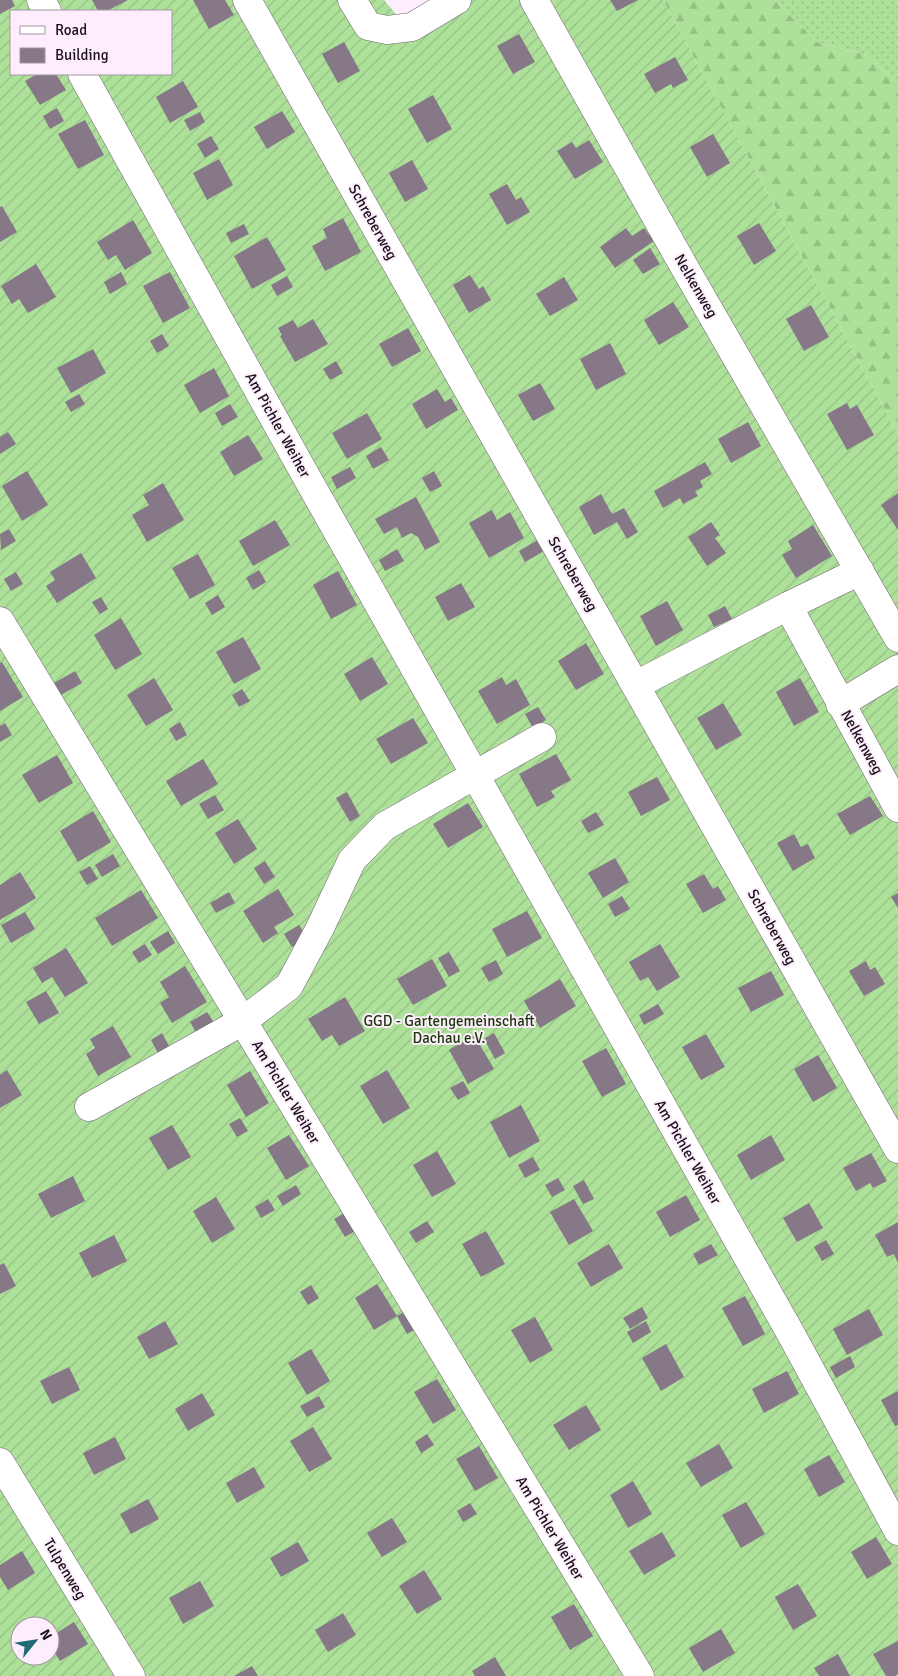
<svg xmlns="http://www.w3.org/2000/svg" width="898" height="1676" font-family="Signika,sans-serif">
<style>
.grass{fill:url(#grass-dots)}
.forest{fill:url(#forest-firs)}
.garden{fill:url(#garden-furrows);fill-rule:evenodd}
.building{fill:#867886}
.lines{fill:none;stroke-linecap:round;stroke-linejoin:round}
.street-casing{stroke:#726572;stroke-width:29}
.street{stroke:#fff;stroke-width:28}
.labels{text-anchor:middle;stroke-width:4;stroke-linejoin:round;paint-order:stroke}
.street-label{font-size:15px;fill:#171217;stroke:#feeefd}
.park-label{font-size:15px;fill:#173906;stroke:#feeefd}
</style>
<defs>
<pattern id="grass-dots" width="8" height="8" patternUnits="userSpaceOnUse" patternTransform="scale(1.25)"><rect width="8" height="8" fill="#ade19a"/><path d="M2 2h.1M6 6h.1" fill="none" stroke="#94c084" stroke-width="1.8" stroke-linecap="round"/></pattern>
<pattern id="forest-firs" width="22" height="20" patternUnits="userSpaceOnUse" patternTransform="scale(1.25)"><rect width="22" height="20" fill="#ade19a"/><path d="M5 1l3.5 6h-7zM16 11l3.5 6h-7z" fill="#94c084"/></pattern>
<pattern id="garden-furrows" width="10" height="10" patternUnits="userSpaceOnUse" patternTransform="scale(1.25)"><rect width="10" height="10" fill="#ade19a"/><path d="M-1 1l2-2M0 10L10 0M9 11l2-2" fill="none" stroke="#94c084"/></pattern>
</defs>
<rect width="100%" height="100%" fill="#feeefd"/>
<polygon class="grass" points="775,0 898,0 898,84 867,55 817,42"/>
<polygon class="forest" points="663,0 775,0 817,42 867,55 898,84 898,434"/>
<path class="garden" d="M0 0H384L401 20 435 0H663L898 434V1676H0ZM11 11H171V74H11ZM20 1626H50V1656H20Z"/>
<g class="building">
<polygon points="0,0 12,0 15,6 0,14"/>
<polygon points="92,0 128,0 107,11 98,11"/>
<polygon points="193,0 225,0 234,15 209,29"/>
<polygon points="610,0 638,0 617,11"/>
<polygon points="519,34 535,62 513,74 497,46"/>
<polygon points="344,42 360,71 338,83 322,54"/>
<polygon points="675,57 688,80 673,88 671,84 655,93 644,74"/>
<polygon points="37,74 56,74 66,90 40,105 25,81"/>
<polygon points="183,81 198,107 170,123 156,97"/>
<polygon points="433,95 452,129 427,143 408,109"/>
<polygon points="57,108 64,121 50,129 43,116"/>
<polygon points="282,111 295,132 267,149 254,127"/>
<polygon points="200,112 205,122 190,131 184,120"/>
<polygon points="85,120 104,155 78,169 58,134"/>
<polygon points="713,134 730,163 707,177 690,147"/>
<polygon points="211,136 219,149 205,158 197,144"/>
<polygon points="589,140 603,162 575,179 557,151 572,142 576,148"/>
<polygon points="219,159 233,185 207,200 193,173"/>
<polygon points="412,160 428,189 405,202 389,173"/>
<polygon points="507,184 516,200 521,197 530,212 507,225 489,194"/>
<polygon points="2,206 17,232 0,242 0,207"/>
<polygon points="343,218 361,252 325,271 312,246 327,238 323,229"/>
<polygon points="133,220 152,253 125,270 116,255 108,260 97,242"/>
<polygon points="759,223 776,251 754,265 737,236"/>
<polygon points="244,224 249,234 231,243 226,233"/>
<polygon points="626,228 632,236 644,228 654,241 615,268 600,247"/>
<polygon points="267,237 286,270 252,289 234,256"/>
<polygon points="650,248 660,264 643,274 633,260"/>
<polygon points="36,264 56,297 28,313 19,299 12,304 1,286"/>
<polygon points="121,272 127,284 110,294 104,282"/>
<polygon points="170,272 190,308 163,323 143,286"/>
<polygon points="470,275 479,289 483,286 491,300 469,313 453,285"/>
<polygon points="287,276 293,287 277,296 271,285"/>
<polygon points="564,277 578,300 550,316 536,294"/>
<polygon points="673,302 689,327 659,345 644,320"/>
<polygon points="811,305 829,337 804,351 786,319"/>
<polygon points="313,319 328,344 295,362 280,336 282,335 278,328 293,320 298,328"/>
<polygon points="408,328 421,351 392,367 379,344"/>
<polygon points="162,334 169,346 157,353 150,341"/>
<polygon points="610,343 626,374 596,390 580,359"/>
<polygon points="93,349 106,373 71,393 57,368"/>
<polygon points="336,361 343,373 330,380 323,369"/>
<polygon points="214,368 229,396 200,413 184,385"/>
<polygon points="540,383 555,409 533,421 518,395"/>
<polygon points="437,389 445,402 451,398 458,410 426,429 412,404"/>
<polygon points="79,394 85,404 71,412 65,402"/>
<polygon points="847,403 850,409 857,405 874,435 847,450 827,414"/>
<polygon points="230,404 238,417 222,426 215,413"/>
<polygon points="367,413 382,439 347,459 332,433"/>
<polygon points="748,422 761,446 731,463 718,439"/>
<polygon points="8,432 16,444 0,454 0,437"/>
<polygon points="248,435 263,459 234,476 220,452"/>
<polygon points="381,447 389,460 373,469 366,456"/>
<polygon points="705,462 712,474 700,481 703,487 695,491 698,496 683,504 680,498 663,508 654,491"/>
<polygon points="350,467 356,478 337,489 331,477"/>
<polygon points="27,471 48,505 22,521 2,486"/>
<polygon points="434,471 442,486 430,492 422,478"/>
<polygon points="163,483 184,520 147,542 132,515 149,505 143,495"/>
<polygon points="898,493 898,530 881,505"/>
<polygon points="601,494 612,514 624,508 638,532 627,539 617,522 594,535 579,507"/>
<polygon points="416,497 440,542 425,550 418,537 411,533 402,538 397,527 384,534 375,519"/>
<polygon points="492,510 497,520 510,512 524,538 489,558 469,523"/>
<polygon points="275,520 290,545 253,566 239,541"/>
<polygon points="711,522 720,535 715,538 726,553 707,566 688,537"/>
<polygon points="813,525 832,556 796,578 782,555 792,549 788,541"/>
<polygon points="9,529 16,541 1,550 0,534"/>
<polygon points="538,540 544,551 525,562 519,551"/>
<polygon points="397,549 404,561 385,571 379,560"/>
<polygon points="81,553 96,578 57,603 46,586 55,580 50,572"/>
<polygon points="198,554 215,585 190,599 172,568"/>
<polygon points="259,570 266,582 253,590 246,578"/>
<polygon points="338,571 357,605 331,619 313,585"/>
<polygon points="16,572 23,584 11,591 4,579"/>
<polygon points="461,583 475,607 448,621 435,597"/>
<polygon points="218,595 225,607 212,615 205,603"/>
<polygon points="101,597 108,609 100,614 92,602"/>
<polygon points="667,601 683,630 656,646 640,616"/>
<polygon points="725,606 732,619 714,627 708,615"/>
<polygon points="121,618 142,654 115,670 94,635"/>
<polygon points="243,637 261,669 234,684 216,652"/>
<polygon points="586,643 604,674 576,690 558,661"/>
<polygon points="372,657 388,684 360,701 344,674"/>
<polygon points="2,662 23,697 0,711 0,663"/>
<polygon points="75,671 82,683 61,695 54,683"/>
<polygon points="502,677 506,685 516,679 530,705 497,724 478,691"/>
<polygon points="154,678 173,710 146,726 127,695"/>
<polygon points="800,678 819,712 794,726 776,692"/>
<polygon points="242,689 250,701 239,707 232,695"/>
<polygon points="723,703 742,735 716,750 697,718"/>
<polygon points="538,707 546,720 533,728 525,714"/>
<polygon points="413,718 428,743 391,764 376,739"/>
<polygon points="180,722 187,735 176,741 169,729"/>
<polygon points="5,723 12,735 0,742 0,726"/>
<polygon points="556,754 571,780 551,791 555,797 537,807 519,774"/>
<polygon points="57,755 73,783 39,803 22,775"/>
<polygon points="203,759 218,784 181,806 166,781"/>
<polygon points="657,777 670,800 641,816 628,792"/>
<polygon points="347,792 360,816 350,822 336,798"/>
<polygon points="215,795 224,810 208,819 199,804"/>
<polygon points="870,796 883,816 850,835 837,814"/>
<polygon points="468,803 483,827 448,848 433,824"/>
<polygon points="93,811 111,842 78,862 60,831"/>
<polygon points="596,812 604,825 588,833 581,821"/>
<polygon points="238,819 257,849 234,864 215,833"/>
<polygon points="794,834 801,847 808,844 815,858 793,871 777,843"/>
<polygon points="113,854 120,866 102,877 95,865"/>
<polygon points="615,858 629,882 603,898 588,873"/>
<polygon points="265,861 275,877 264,884 254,868"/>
<polygon points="90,866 98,879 87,885 79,872"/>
<polygon points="20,872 36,898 0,920 0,885"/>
<polygon points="704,874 713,889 718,886 726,900 703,913 686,884"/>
<polygon points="278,889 294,915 274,927 278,933 263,943 243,911"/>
<polygon points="141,890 158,918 112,946 95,918"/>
<polygon points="229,892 235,903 216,913 210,903"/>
<polygon points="898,893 898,908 891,897"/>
<polygon points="622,896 630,909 615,917 608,904"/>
<polygon points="527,911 542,938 507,957 492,929"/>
<polygon points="25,912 35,929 11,943 1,925"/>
<polygon points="299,925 307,937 292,947 284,934"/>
<polygon points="168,931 175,943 158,954 150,942"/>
<polygon points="145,944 152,955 139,963 132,952"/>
<polygon points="660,944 680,977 657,991 648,977 640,981 629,962"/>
<polygon points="66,948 88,983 65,997 52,977 42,983 33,968"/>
<polygon points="449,952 460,971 449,977 438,958"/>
<polygon points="432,959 447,986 413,1005 397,979"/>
<polygon points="496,960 503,974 489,982 481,968"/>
<polygon points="866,961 870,970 875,967 885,984 864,996 849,971"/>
<polygon points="185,966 207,1002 172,1023 160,1003 169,997 160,982"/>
<polygon points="771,971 784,995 751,1012 738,988"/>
<polygon points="560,979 576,1006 540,1028 524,1001"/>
<polygon points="46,991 59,1013 39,1024 26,1002"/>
<polygon points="345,997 365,1031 339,1046 332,1035 322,1041 308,1019"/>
<polygon points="658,1004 664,1014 644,1025 639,1015"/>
<polygon points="207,1012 215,1024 197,1034 190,1022"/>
<polygon points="113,1026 131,1057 98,1076 86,1054 95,1048 90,1039"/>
<polygon points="162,1033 169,1046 158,1053 151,1040"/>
<polygon points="494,1033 505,1053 495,1059 484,1039"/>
<polygon points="706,1034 725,1067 701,1080 682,1047"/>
<polygon points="474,1035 494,1069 468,1084 449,1050"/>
<polygon points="606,1048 626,1084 602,1097 582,1061"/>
<polygon points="818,1055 837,1088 813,1102 794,1069"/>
<polygon points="7,1070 22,1095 0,1108 0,1075"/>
<polygon points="387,1070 410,1108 383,1124 360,1086"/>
<polygon points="250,1071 269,1103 246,1117 227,1085"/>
<polygon points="463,1081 470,1093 458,1100 450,1088"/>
<polygon points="521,1105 540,1141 509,1158 490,1122"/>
<polygon points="240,1118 248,1131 237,1137 229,1124"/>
<polygon points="172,1125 191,1157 168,1170 149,1138"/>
<polygon points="289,1135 309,1166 286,1180 267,1148"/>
<polygon points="771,1135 785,1160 751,1180 737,1155"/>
<polygon points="437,1151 456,1184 432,1197 413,1165"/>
<polygon points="871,1153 887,1181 873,1188 870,1183 856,1191 843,1168"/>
<polygon points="533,1157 540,1170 525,1178 518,1165"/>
<polygon points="73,1176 85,1201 51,1218 38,1194"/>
<polygon points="558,1178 565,1190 552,1197 545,1185"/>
<polygon points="584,1180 594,1199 583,1204 573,1186"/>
<polygon points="296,1185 301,1194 283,1206 277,1196"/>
<polygon points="686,1195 700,1220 670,1237 656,1212"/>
<polygon points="216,1197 235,1229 212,1243 193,1211"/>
<polygon points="268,1199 275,1210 261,1218 255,1207"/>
<polygon points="574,1199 593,1231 569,1245 550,1212"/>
<polygon points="809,1203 823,1228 797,1242 783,1218"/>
<polygon points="346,1212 357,1230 345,1237 334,1219"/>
<polygon points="427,1221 434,1232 416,1243 409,1232"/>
<polygon points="898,1222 898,1263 894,1254 887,1257 875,1235"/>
<polygon points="486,1231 505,1264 481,1277 462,1244"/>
<polygon points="114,1235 127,1261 92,1278 79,1253"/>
<polygon points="826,1240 834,1254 822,1261 814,1247"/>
<polygon points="609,1244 623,1268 591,1287 577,1263"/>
<polygon points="711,1244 718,1255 699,1265 693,1254"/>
<polygon points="4,1263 16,1286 0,1294 0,1265"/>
<polygon points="377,1284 397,1316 374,1330 355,1298"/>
<polygon points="311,1285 319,1298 308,1305 300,1292"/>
<polygon points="745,1296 765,1334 743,1346 722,1308"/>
<polygon points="642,1307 648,1318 630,1329 623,1318"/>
<polygon points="869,1309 883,1335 847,1355 833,1329"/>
<polygon points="408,1310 418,1328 407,1334 397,1316"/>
<polygon points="535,1317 553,1350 530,1363 511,1330"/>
<polygon points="165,1321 178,1344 149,1359 137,1337"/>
<polygon points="646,1321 651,1332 633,1343 627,1332"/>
<polygon points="666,1344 684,1377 661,1391 642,1358"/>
<polygon points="311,1349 330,1381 307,1395 288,1363"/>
<polygon points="850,1356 855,1367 836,1378 830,1367"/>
<polygon points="69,1367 80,1390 52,1404 40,1381"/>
<polygon points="787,1371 799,1394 764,1413 752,1389"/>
<polygon points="437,1379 456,1410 433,1424 414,1392"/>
<polygon points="898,1391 898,1425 895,1426 881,1400"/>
<polygon points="202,1393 215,1415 188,1431 175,1409"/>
<polygon points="319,1396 325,1407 307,1417 300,1406"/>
<polygon points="586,1405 601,1430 569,1450 553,1425"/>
<polygon points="313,1427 332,1459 309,1472 290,1441"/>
<polygon points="427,1434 434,1445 421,1453 415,1442"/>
<polygon points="115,1437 126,1459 94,1475 83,1453"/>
<polygon points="719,1444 733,1468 701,1487 686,1463"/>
<polygon points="479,1446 498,1478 475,1491 456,1459"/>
<polygon points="829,1455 845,1482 819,1497 804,1469"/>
<polygon points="254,1467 265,1487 237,1503 226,1483"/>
<polygon points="633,1481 652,1514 628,1528 610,1495"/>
<polygon points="148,1499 159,1519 131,1534 120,1514"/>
<polygon points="746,1502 765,1534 741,1548 722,1515"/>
<polygon points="470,1503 477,1514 463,1522 457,1511"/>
<polygon points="392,1518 407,1542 382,1557 367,1533"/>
<polygon points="662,1532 676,1556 644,1575 629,1551"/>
<polygon points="876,1537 892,1564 867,1579 851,1552"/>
<polygon points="298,1542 309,1561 281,1577 270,1558"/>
<polygon points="22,1551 35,1573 8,1590 0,1577 0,1565"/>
<polygon points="424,1570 442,1599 417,1614 399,1586"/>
<polygon points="200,1581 214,1606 183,1624 169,1598"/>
<polygon points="798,1584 817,1616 793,1630 775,1597"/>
<polygon points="574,1604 593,1636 570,1650 551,1617"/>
<polygon points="343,1613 356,1635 328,1652 315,1630"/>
<polygon points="74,1622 88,1644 60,1661 50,1645 50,1637"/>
<polygon points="721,1629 735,1653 703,1672 689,1648"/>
<polygon points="898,1641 898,1674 895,1676 886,1676 873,1654"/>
<polygon points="838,1654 850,1676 819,1676 814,1668"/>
<polygon points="495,1657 506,1676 475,1676 472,1671"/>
<polygon points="252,1666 258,1676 234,1676"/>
</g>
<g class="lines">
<defs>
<g id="street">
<polyline points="41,0 47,11"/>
<polyline points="247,0 898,1149"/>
<polyline points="352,0 368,26 387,30 412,27 457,0"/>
<polyline points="534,0 682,263 898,638"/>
<polyline points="82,74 306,476 791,1334 898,1531"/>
<polyline points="788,606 898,808"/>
<polyline points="0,621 640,1676"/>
<polyline points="636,685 788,606 860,571"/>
<polyline points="840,704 898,669"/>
<polyline points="89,1107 243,1021 289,986 320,928 352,860 385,826 542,737"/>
<polyline points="0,1462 131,1676"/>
</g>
</defs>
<use href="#street" class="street-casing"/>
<use href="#street" class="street"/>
</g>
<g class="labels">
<g class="street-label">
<text transform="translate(373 222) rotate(61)" y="5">Schreberweg</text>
<text transform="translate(696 286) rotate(60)" y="5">Nelkenweg</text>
<text transform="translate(278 425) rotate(61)" y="5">Am Pichler Weiher</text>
<text transform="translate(573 574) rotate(60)" y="5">Schreberweg</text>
<text transform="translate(862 742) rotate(61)" y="5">Nelkenweg</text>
<text transform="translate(772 927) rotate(61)" y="5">Schreberweg</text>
<text transform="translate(286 1092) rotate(59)" y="5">Am Pichler Weiher</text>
<text transform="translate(688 1152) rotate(60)" y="5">Am Pichler Weiher</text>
<text transform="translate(550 1528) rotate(59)" y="5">Am Pichler Weiher</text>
<text transform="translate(65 1569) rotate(59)" y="5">Tulpenweg</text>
</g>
<g class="park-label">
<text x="449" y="1026">GGD - Gartengemeinschaft<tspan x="449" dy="17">Dachau e.V.</tspan></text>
</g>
</g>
<rect x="10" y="10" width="162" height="65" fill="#feeefd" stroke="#a296a1"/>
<rect x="20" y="26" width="25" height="8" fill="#ffffff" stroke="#a296a1"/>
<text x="55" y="35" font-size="15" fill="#171217">Road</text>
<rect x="20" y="48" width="25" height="15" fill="#867886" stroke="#a296a1"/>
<text x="55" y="60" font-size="15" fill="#171217">Building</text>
<g transform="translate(35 1641) rotate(60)"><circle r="24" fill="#feeefd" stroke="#a296a1"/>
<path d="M0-4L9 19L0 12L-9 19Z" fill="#206b74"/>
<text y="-8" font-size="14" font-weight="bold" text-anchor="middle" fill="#171217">N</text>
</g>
</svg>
